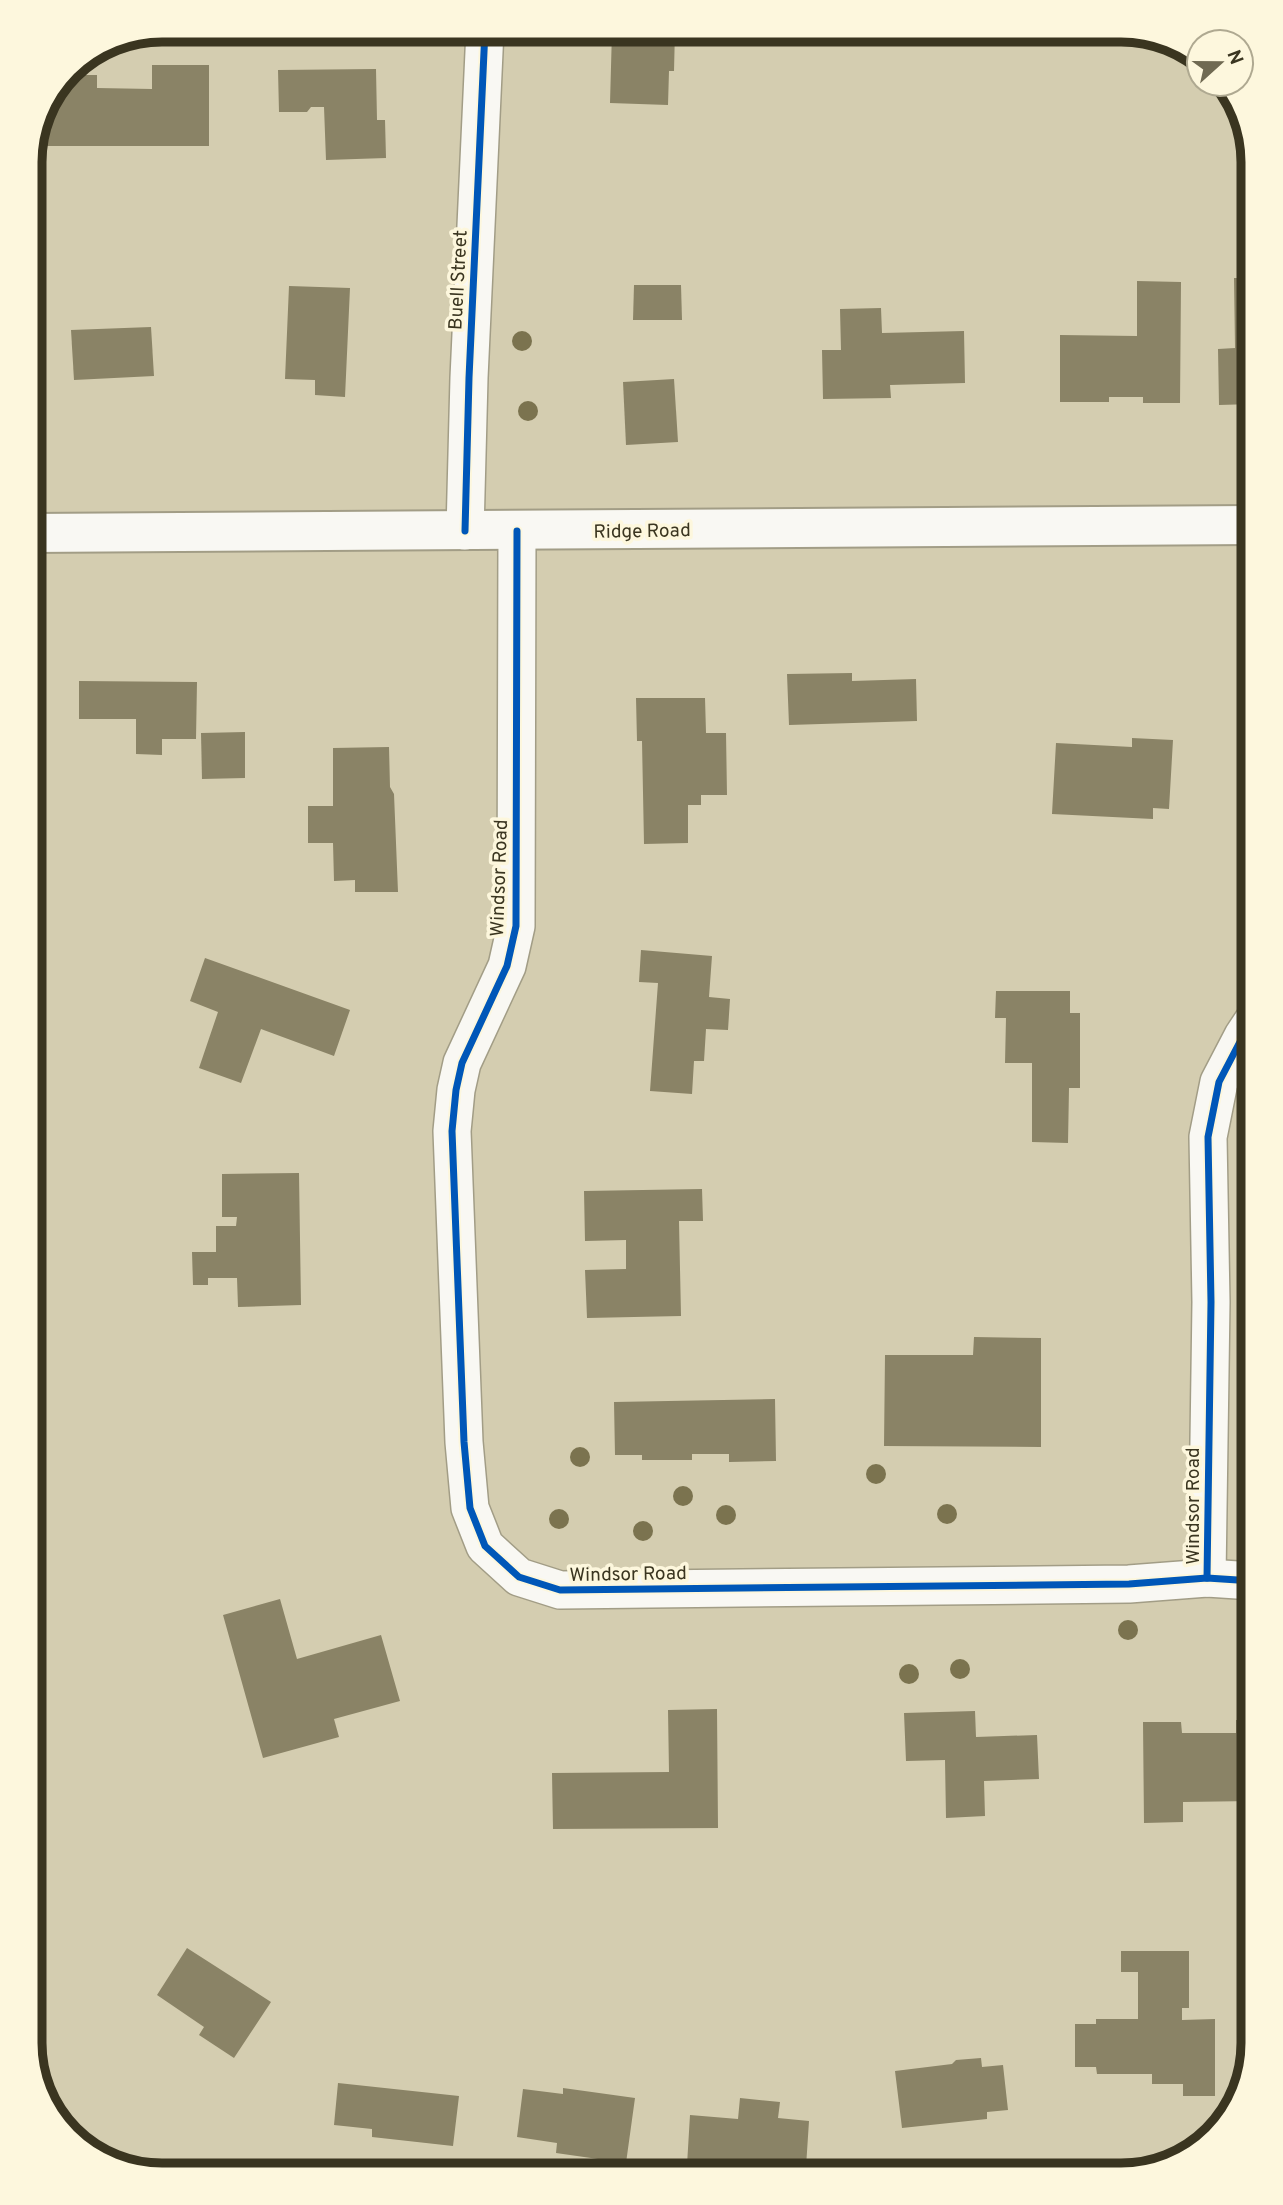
<svg xmlns="http://www.w3.org/2000/svg" width="1283" height="2205" font-family="Overpass,sans-serif">
<style>
.building{fill:#8a8366}
.lines{fill:none;stroke-linecap:round;stroke-linejoin:round}
.minor-casing{stroke:#a29d86;stroke-width:40}
.secondary-casing{stroke:#a29d86;stroke-width:42}
.minor{stroke:#f9f8f3;stroke-width:37}
.secondary{stroke:#f9f8f3;stroke-width:38}
.cycleway-casing{stroke:#fdf7dd;stroke-width:11}
.cycleway{stroke:#0057b8;stroke-width:7}
.tree{fill:#7b734f}
.labels{text-anchor:middle;stroke-width:7;stroke-linejoin:round;paint-order:stroke}
.street-label{font-size:19px;fill:#3a3520;stroke:#fdf7dd}
.rim{fill:none;stroke:#3a3520;stroke-width:9}
</style>
<rect width="100%" height="100%" fill="#d4cdb0"/>
<g class="building">
<polygon points="615,30 675,30 674,71 669,71 668,105 610,103 612,31"/>
<polygon points="152,65 209,65 209,146 45,146 45,120 66,75 97,75 97,88 152,89"/>
<polygon points="376,69 377,120 385,120 386,158 326,160 324,107 311,107 307,112 279,112 278,70"/>
<polygon points="1234,278 1253,278 1253,404 1219,405 1218,349 1235,348"/>
<polygon points="1137,281 1181,282 1180,403 1143,403 1143,397 1109,397 1109,402 1060,402 1060,335 1137,336"/>
<polygon points="634,285 681,285 682,320 633,320"/>
<polygon points="289,286 350,288 345,397 315,395 315,380 285,379"/>
<polygon points="881,308 882,333 964,331 965,383 890,385 891,398 823,399 822,350 841,350 840,309"/>
<polygon points="151,327 154,376 74,380 71,330"/>
<polygon points="674,379 678,442 626,445 623,382"/>
<polygon points="39,647 39,688 30,688 30,648"/>
<polygon points="852,673 852,681 916,679 917,721 789,725 787,674"/>
<polygon points="79,681 197,682 196,739 162,739 162,755 136,754 136,719 79,719"/>
<polygon points="636,698 705,698 706,733 726,733 727,795 701,795 701,805 688,805 688,843 644,844 642,741 637,741"/>
<polygon points="245,732 245,778 202,779 201,733"/>
<polygon points="1132,738 1173,740 1169,809 1153,808 1153,819 1052,814 1056,743 1132,747"/>
<polygon points="389,747 390,787 394,794 398,892 355,892 355,880 334,881 333,843 308,843 308,806 333,806 333,748"/>
<polygon points="641,950 712,956 709,997 730,999 728,1030 706,1029 704,1061 694,1061 692,1094 650,1091 658,983 639,982"/>
<polygon points="205,958 350,1010 334,1056 261,1029 241,1083 199,1068 218,1012 190,1001"/>
<polygon points="996,991 1070,991 1070,1013 1080,1013 1080,1088 1069,1088 1068,1143 1032,1142 1032,1063 1005,1063 1006,1018 995,1018"/>
<polygon points="299,1173 301,1305 238,1307 237,1278 208,1278 208,1285 193,1285 192,1252 216,1252 216,1226 236,1226 237,1217 222,1217 222,1174"/>
<polygon points="702,1189 703,1221 679,1221 681,1316 587,1318 585,1270 626,1269 626,1240 585,1241 584,1191"/>
<polygon points="974,1337 1041,1338 1041,1447 884,1446 885,1355 973,1355"/>
<polygon points="775,1399 776,1461 729,1462 729,1454 692,1454 692,1460 642,1460 642,1455 615,1455 614,1402"/>
<polygon points="280,1599 297,1659 381,1635 400,1701 334,1719 339,1737 263,1758 223,1615"/>
<polygon points="717,1709 718,1828 553,1829 552,1773 669,1772 668,1710"/>
<polygon points="975,1711 976,1737 1037,1735 1039,1779 984,1781 985,1816 946,1818 945,1760 906,1761 904,1713"/>
<polygon points="1236,1720 1253,1720 1253,1801 1183,1802 1183,1822 1144,1823 1143,1722 1181,1722 1182,1733 1236,1733"/>
<polygon points="187,1948 271,2002 234,2058 199,2035 204,2027 157,1995"/>
<polygon points="1121,1951 1189,1951 1189,2008 1182,2008 1182,2020 1215,2019 1215,2096 1183,2096 1183,2084 1152,2084 1152,2074 1097,2074 1096,2067 1075,2067 1075,2024 1096,2024 1096,2019 1138,2019 1138,1972 1121,1972"/>
<polygon points="981,2058 982,2067 1003,2065 1008,2110 987,2112 987,2119 902,2128 895,2071 952,2064 956,2060"/>
<polygon points="338,2083 459,2096 453,2146 372,2137 372,2129 334,2125"/>
<polygon points="563,2088 635,2098 626,2163 556,2153 557,2143 517,2137 523,2089 563,2094"/>
<polygon points="740,2098 780,2102 778,2118 809,2121 806,2167 767,2163 766,2171 687,2165 690,2115 738,2119"/>
</g>
<g class="lines">
<defs>
<g id="minor">
<polyline points="465,531 469,378 485,30"/>
<polyline points="517,531 516,926 507,966 462,1063 456,1090 452,1131 464,1442 470,1508 485,1546 519,1577 560,1590 1129,1584 1207,1578 1253,1581"/>
<polyline points="1207,1578 1211,1302 1208,1137 1219,1082 1243,1036 1253,1021"/>
</g>
<polyline id="secondary" points="30,533 1253,525"/>
</defs>
<use href="#minor" class="minor-casing"/>
<use href="#secondary" class="secondary-casing"/>
<use href="#minor" class="minor"/>
<use href="#secondary" class="secondary"/>
<defs>
<g id="cycleway">
<polyline points="465,531 469,378 485,30"/>
<polyline points="517,531 516,926 507,966 462,1063 456,1090 452,1131 464,1442 470,1508 485,1546 519,1577 560,1590 1129,1584 1207,1578 1253,1581"/>
<polyline points="1207,1578 1211,1302 1208,1137 1219,1082 1243,1036 1253,1021"/>
</g>
</defs>
<use href="#cycleway" class="cycleway-casing"/>
<use href="#cycleway" class="cycleway"/>
</g>
<g class="tree">
<circle cx="522" cy="341" r="10"/>
<circle cx="528" cy="411" r="10"/>
<circle cx="580" cy="1457" r="10"/>
<circle cx="876" cy="1474" r="10"/>
<circle cx="683" cy="1496" r="10"/>
<circle cx="947" cy="1514" r="10"/>
<circle cx="726" cy="1515" r="10"/>
<circle cx="559" cy="1519" r="10"/>
<circle cx="643" cy="1531" r="10"/>
<circle cx="1128" cy="1630" r="10"/>
<circle cx="960" cy="1669" r="10"/>
<circle cx="909" cy="1674" r="10"/>
</g>
<g class="labels">
<g class="street-label">
<text transform="translate(457 280) rotate(-87)" y="7">Buell Street</text>
<text transform="translate(642 530) rotate(-1)" y="7">Ridge Road</text>
<text transform="translate(498 878) rotate(-88)" y="7">Windsor Road</text>
<text transform="translate(1192 1506) rotate(-90)" y="7">Windsor Road</text>
<text transform="translate(628 1573) rotate(-1)" y="7">Windsor Road</text>
</g>
</g>
<path d="M0 0H1283V2205H0ZM162 42H1121A120 120 0 0 1 1241 162V2043A120 120 0 0 1 1121 2163H162A120 120 0 0 1 42 2043V162A120 120 0 0 1 162 42Z" fill="#fdf7dd" fill-rule="evenodd"/>
<path class="rim" d="M162 42H1121A120 120 0 0 1 1241 162V2043A120 120 0 0 1 1121 2163H162A120 120 0 0 1 42 2043V162A120 120 0 0 1 162 42Z"/>
<g transform="translate(1220 63) rotate(69)"><circle r="33" fill="#fdf7dd" stroke="#afa991" stroke-width="2"/>
<path d="M0-5L12 26L0 18L-12 26Z" fill="#706a52"/>
<text y="-10" font-size="19" font-weight="bold" text-anchor="middle" fill="#3a3520">N</text>
</g>
</svg>
